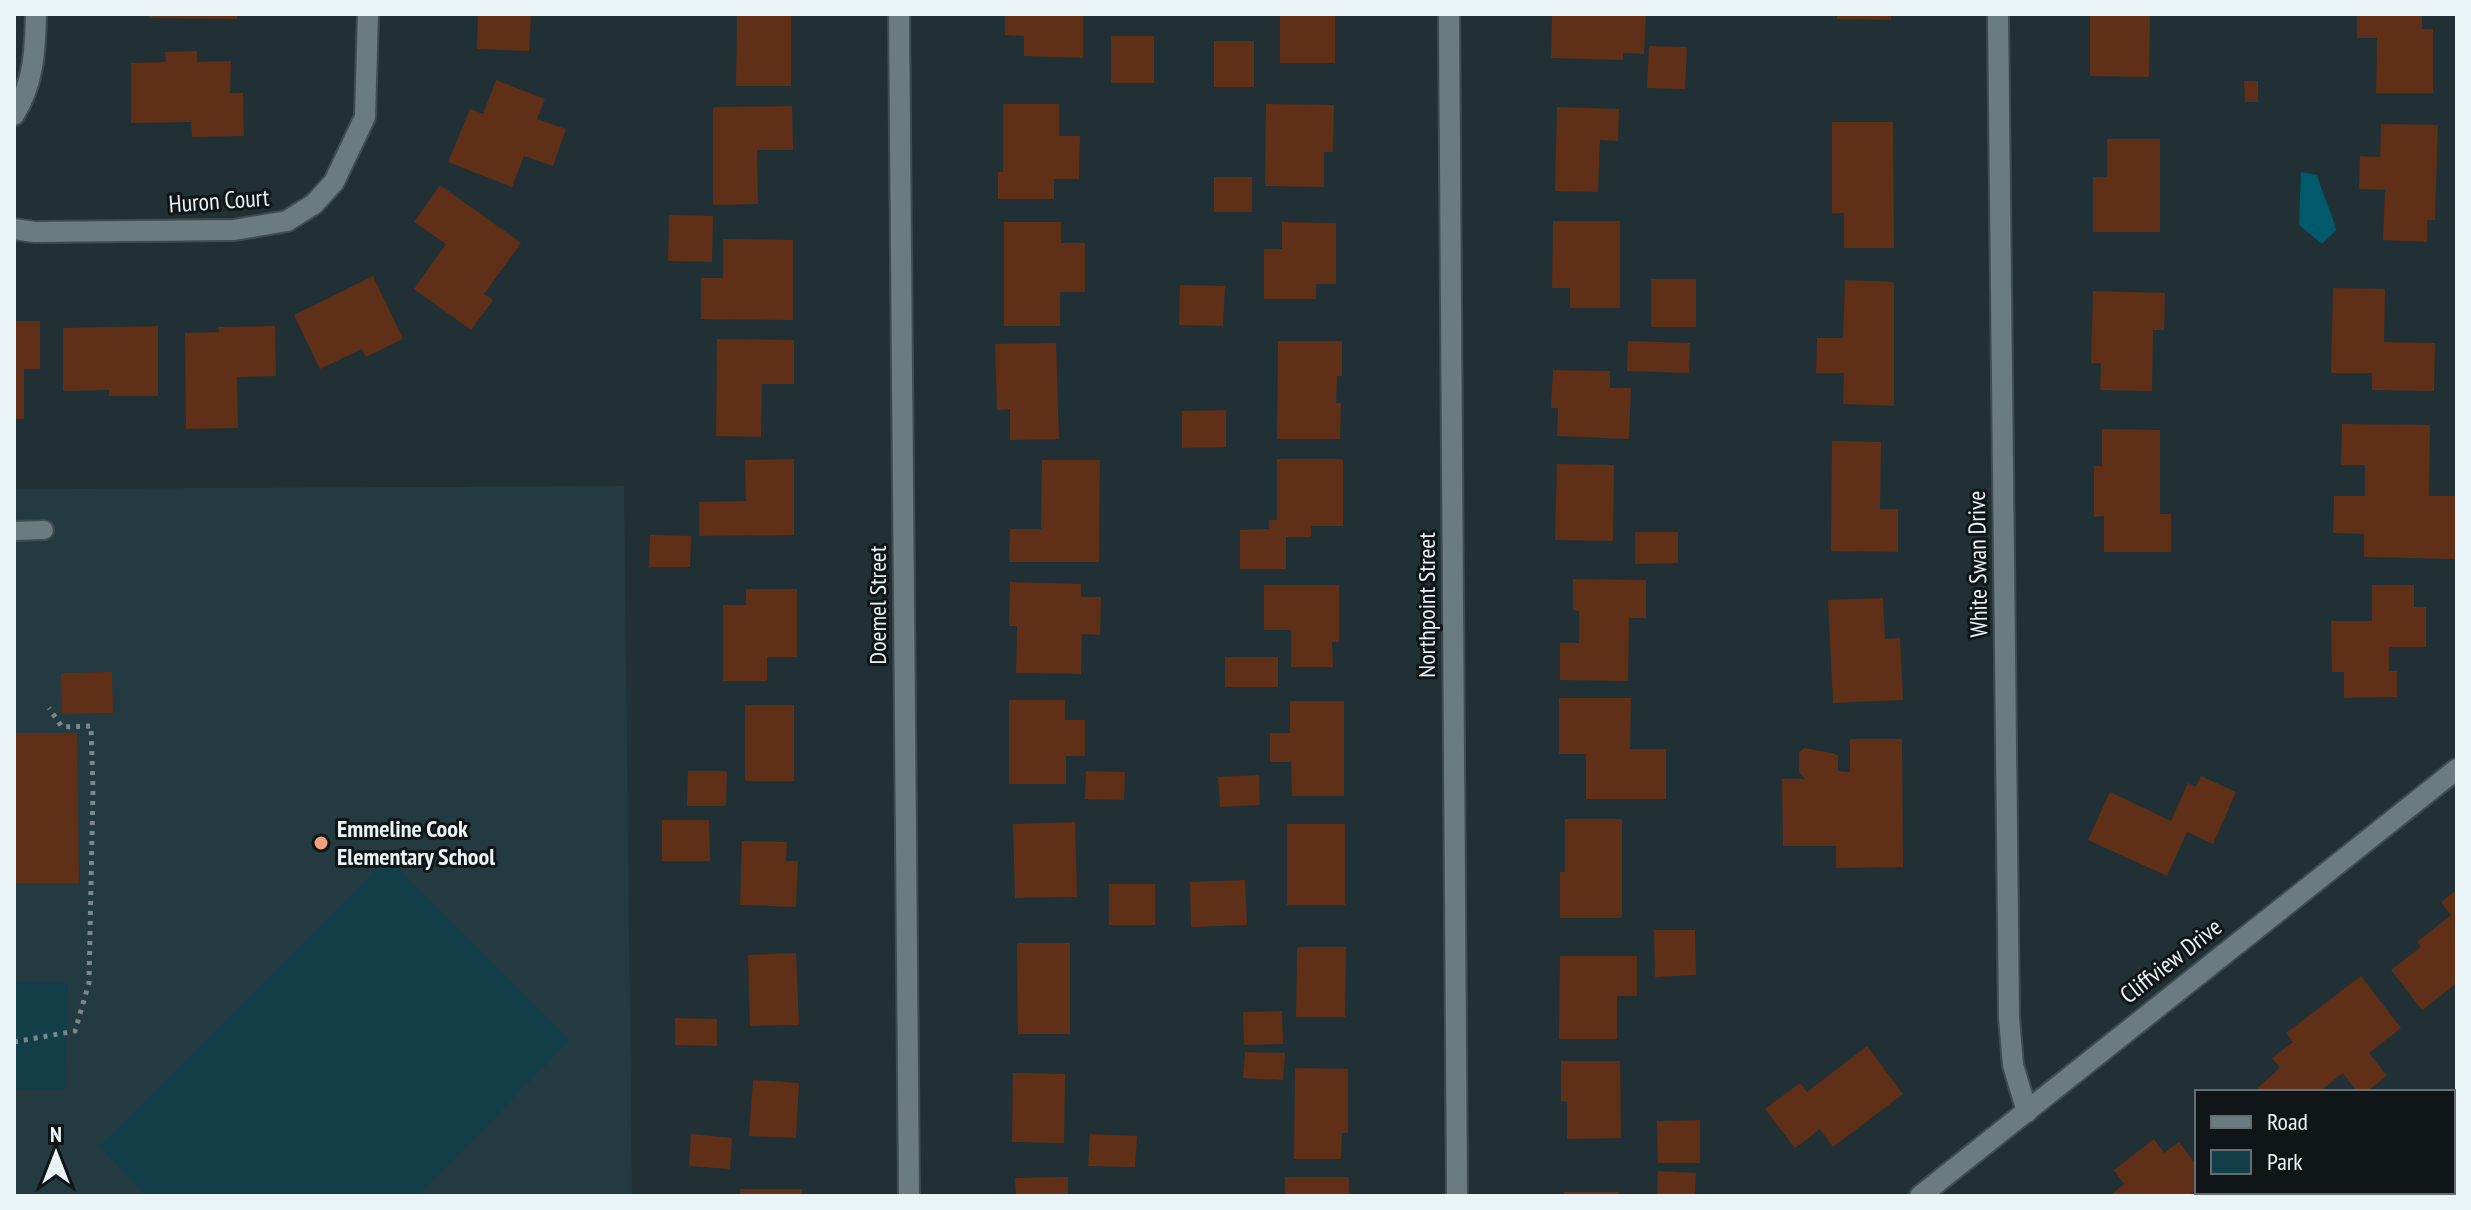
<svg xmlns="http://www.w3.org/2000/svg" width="2471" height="1210" font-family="'PT Sans Narrow',sans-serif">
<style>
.built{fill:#233a41}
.green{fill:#113e49}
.water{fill:#005a6c}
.building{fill:#5f2f18}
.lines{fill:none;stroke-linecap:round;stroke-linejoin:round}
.service-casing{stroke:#3f4d50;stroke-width:22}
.minor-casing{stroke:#3f4d50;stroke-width:24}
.path{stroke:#7b878b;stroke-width:5;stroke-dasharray:4 6;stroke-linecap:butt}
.service{stroke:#6b7c81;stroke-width:18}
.minor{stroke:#6b7c81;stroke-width:20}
.poi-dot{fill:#f1a17c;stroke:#101618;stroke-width:3}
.labels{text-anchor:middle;stroke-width:6;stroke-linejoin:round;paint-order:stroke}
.street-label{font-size:24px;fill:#eaf3f6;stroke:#101618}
.poi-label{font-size:24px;font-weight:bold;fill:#eaf3f6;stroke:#101618;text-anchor:start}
</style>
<rect width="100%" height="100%" fill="#213034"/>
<polygon class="built" points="624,486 632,1196 14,1196 14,489"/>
<g class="green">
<polygon points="387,858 570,1040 417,1196 147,1196 99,1146"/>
<polygon points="14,982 68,983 65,1089 14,1090"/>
</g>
<path class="water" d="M2301 172 2317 175C2322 194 2332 212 2336 230L2322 244 2299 225Z"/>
<g class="building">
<polygon points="149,14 237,14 237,19 149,18"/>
<polygon points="478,14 531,14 529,51 477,49"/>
<polygon points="737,14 791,14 791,86 736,86"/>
<polygon points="1005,14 1083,14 1083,58 1024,56 1024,36 1005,35"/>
<rect x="1280" y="14" width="55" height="49"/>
<polygon points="1552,14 1646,14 1644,54 1623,53 1623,60 1551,58"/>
<polygon points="1837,14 1891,14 1891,20 1837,19"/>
<polygon points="2090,14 2150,14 2149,77 2090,76"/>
<polygon points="2357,14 2422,14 2422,29 2433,29 2433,93 2376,93 2377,38 2357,38"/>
<rect x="1111" y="36" width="43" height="47"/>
<rect x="1214" y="41" width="40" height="46"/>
<polygon points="1649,46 1687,47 1685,89 1647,88"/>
<polygon points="197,51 197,62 231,61 230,93 243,93 244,136 192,137 191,122 131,123 131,63 166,62 165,52"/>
<polygon points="496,80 545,99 537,119 566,129 553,166 524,156 512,187 448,162 470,109 483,114"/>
<polygon points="2244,81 2258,81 2258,102 2245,102"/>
<polygon points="1003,104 1059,104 1059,136 1080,136 1079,179 1054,179 1054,199 998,199 998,172 1003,172"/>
<polygon points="1266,104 1334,105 1333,152 1324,152 1324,187 1265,186"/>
<polygon points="792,106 793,150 757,150 758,204 713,205 713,107"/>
<polygon points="1557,107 1619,109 1618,141 1600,140 1598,192 1555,191"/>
<polygon points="1832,122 1893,122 1894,248 1844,248 1844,213 1832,213"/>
<polygon points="2381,124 2438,125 2435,220 2427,220 2427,242 2383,240 2385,190 2359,189 2360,156 2380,157"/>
<polygon points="2107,139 2160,139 2160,232 2093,232 2093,177 2107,177"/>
<rect x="1214" y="177" width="38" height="35"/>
<polygon points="440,185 521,243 484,294 493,300 471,330 414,289 446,244 414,222"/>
<polygon points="669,215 713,216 712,262 668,261"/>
<polygon points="1553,221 1620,221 1620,308 1570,308 1570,288 1552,288"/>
<polygon points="1004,222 1061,222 1061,243 1085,243 1085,292 1060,292 1060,326 1004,326"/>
<polygon points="1282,222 1336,223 1336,284 1316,284 1316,299 1264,299 1264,249 1282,249"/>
<polygon points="723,239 793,240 793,320 701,319 701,278 723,278"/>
<polygon points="373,276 403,339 366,357 362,349 320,369 294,315"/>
<rect x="1651" y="279" width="45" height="48"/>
<polygon points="1845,280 1894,282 1894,406 1843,404 1844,373 1816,373 1817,338 1843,338"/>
<polygon points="1180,285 1225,286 1223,326 1179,325"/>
<polygon points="2333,288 2385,289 2384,342 2435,343 2434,391 2372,390 2372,373 2331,373"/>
<polygon points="2093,291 2165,293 2164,330 2153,330 2152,391 2100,390 2101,363 2091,363"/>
<polygon points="14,321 40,321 40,369 24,369 24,419 14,419"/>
<polygon points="158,326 158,396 109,396 109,390 63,391 63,328"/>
<polygon points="275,326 276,376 237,377 238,428 186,429 185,333 219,332 218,327"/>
<polygon points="717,339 794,340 794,384 762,384 761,437 716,436"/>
<polygon points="1278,341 1342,341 1342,376 1337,376 1336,403 1341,403 1340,439 1277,439"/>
<polygon points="1628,341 1690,343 1689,373 1627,371"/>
<polygon points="1056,343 1059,439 1010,440 1010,409 997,410 995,344"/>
<polygon points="1553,370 1610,371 1610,388 1631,388 1629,439 1557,436 1558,408 1551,408"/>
<polygon points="1226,410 1226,447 1182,448 1182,411"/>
<polygon points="2342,424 2430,425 2429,496 2457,496 2457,559 2364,557 2364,534 2333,533 2334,496 2365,496 2365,465 2341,465"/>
<polygon points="2102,429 2160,430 2160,514 2171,514 2171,552 2104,552 2104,516 2094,517 2094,466 2102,466"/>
<polygon points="1832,441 1881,442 1880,509 1898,509 1898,552 1831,551"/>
<polygon points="794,459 794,535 699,536 699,502 746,501 745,460"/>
<polygon points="1277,459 1343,459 1343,526 1311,526 1311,537 1286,537 1286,569 1240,569 1240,530 1269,529 1269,520 1277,520"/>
<polygon points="1042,460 1100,460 1099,562 1009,562 1010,529 1041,529"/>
<polygon points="1557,464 1614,465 1613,541 1555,540"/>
<polygon points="1635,532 1678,532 1678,563 1635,564"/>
<polygon points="650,535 691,536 690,567 649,567"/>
<polygon points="1573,579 1646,580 1646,618 1629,618 1628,681 1560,680 1560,643 1579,643 1579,611 1573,610"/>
<polygon points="1010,582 1081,584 1081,597 1101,597 1100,635 1082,634 1081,674 1016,673 1017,626 1009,626"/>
<polygon points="1264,585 1339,585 1339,642 1332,642 1333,667 1291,667 1291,630 1264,630"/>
<polygon points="2372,585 2414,585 2414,607 2426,607 2426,647 2389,647 2389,671 2397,671 2397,697 2344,698 2344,672 2332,672 2331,621 2372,621"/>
<polygon points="746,589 797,589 797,657 767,657 767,681 723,681 723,605 746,605"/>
<polygon points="1883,598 1885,639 1900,638 1903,700 1833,703 1828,600"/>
<rect x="1225" y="657" width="53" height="30"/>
<polygon points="112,672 113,713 62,714 61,673"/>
<polygon points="1559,698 1631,698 1630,749 1666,749 1666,799 1586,799 1586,754 1559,754"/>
<polygon points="1009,700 1065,700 1065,720 1085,720 1085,756 1066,756 1066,784 1009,784"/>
<polygon points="1290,701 1344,701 1344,796 1292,796 1291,762 1270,762 1270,733 1290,733"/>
<rect x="745" y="705" width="49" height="76"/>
<polygon points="14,733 77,733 79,883 14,883"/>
<polygon points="1850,739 1902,739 1903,867 1836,868 1836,846 1783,846 1782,779 1805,779 1799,772 1799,753 1804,748 1833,753 1838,756 1838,771 1850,772"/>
<polygon points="688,771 727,771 726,806 687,806"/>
<polygon points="1086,771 1125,772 1124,800 1085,799"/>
<polygon points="1259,775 1260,805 1220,807 1218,777"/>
<polygon points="2201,776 2236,792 2213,844 2187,832 2167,876 2088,840 2110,792 2171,821 2188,783 2196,787"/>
<polygon points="1565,819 1622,819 1622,918 1560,918 1560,872 1565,872"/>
<polygon points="662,820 709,820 710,861 662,861"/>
<polygon points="1075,822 1077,897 1015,898 1013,824"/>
<rect x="1287" y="824" width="58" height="81"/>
<polygon points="742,841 787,842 786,861 798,861 796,907 740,905"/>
<polygon points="1245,880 1247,925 1191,927 1190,882"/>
<rect x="1109" y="884" width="46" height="41"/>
<polygon points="2457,890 2457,983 2422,1010 2391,970 2421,947 2417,942 2451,915 2441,902"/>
<polygon points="1654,930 1695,930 1696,975 1655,977"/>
<polygon points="1017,943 1070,943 1070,1034 1018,1034"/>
<polygon points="1297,947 1346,947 1345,1017 1296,1017"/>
<polygon points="796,953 799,1025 750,1026 748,955"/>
<polygon points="1560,956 1637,956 1637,996 1617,996 1617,1039 1559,1039"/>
<polygon points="2361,976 2401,1028 2369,1053 2387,1076 2366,1092 2357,1092 2343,1073 2319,1092 2253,1092 2280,1068 2272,1058 2293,1042 2286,1033"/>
<polygon points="1282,1011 1283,1044 1244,1045 1243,1012"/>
<polygon points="675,1018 717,1019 717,1046 675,1045"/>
<polygon points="1867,1046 1903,1094 1833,1147 1820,1129 1795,1148 1765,1109 1800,1083 1807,1092"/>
<polygon points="1245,1052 1285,1053 1283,1080 1243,1078"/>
<polygon points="1561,1061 1620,1061 1621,1138 1567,1139 1567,1102 1561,1101"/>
<polygon points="1295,1068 1348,1069 1348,1133 1342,1133 1341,1159 1294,1159"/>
<polygon points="1013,1073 1065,1074 1064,1143 1012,1142"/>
<polygon points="753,1080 799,1083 796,1138 749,1136"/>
<polygon points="1700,1120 1700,1163 1658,1163 1657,1121"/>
<polygon points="691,1134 732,1138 730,1169 689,1166"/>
<polygon points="1090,1134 1137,1136 1135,1167 1088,1166"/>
<polygon points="2154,1139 2164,1153 2179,1142 2197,1166 2197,1189 2188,1196 2109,1196 2124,1184 2114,1170"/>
<polygon points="1658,1171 1696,1173 1695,1196 1657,1196"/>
<polygon points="1068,1177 1068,1196 1016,1196 1015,1178"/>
<rect x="1285" y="1177" width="64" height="19"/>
<rect x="740" y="1189" width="62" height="7"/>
<rect x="1564" y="1192" width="55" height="4"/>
</g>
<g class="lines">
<defs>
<polyline id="service" points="14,531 44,530"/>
<g id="minor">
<polyline points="899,14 909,1196"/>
<polyline points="1449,14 1457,1196"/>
<polyline points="1998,14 2009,1018 2013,1065 2027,1112"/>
<path d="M14 115C34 83 35 51 36 14"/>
<polyline points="14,229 34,232 234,230 287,221 314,204 334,182 365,117 368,14"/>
<polyline points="1920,1196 2457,769"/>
</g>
</defs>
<use href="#service" class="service-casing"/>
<use href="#minor" class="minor-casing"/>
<polyline class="path" points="14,1042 75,1031 89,983 93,789 91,726 62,727 49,708"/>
<use href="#service" class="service"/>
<use href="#minor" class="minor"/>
</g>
<circle class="poi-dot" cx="321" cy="843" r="8"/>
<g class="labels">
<g class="street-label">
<text transform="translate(219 201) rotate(-4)" y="8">Huron Court</text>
<text transform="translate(1978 564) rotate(-91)" y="8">White Swan Drive</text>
<text transform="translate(878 605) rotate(-90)" y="8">Doemel Street</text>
<text transform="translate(1427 605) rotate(-90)" y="8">Northpoint Street</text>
<text transform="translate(2171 961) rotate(-38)" y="8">Cliffview Drive</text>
</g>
<g class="poi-label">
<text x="337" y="837">Emmeline Cook<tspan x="337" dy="28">Elementary School</tspan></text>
</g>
</g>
<rect width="2471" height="1210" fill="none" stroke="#eaf3f6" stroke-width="32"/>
<rect x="2195" y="1090" width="260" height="104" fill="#101618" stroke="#676e71" stroke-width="2"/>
<rect x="2211" y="1116" width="40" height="12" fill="#6b7c81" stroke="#676e71" stroke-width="2"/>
<text x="2267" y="1130" font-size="24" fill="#eaf3f6">Road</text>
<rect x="2211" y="1150" width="40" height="24" fill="#113e49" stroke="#676e71" stroke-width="2"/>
<text x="2267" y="1170" font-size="24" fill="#eaf3f6">Park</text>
<g transform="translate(56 1154)" stroke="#101618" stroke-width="6" paint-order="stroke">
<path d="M0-6L14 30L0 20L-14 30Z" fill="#eaf3f6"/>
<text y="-12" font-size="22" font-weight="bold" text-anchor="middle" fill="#eaf3f6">N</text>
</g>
</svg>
